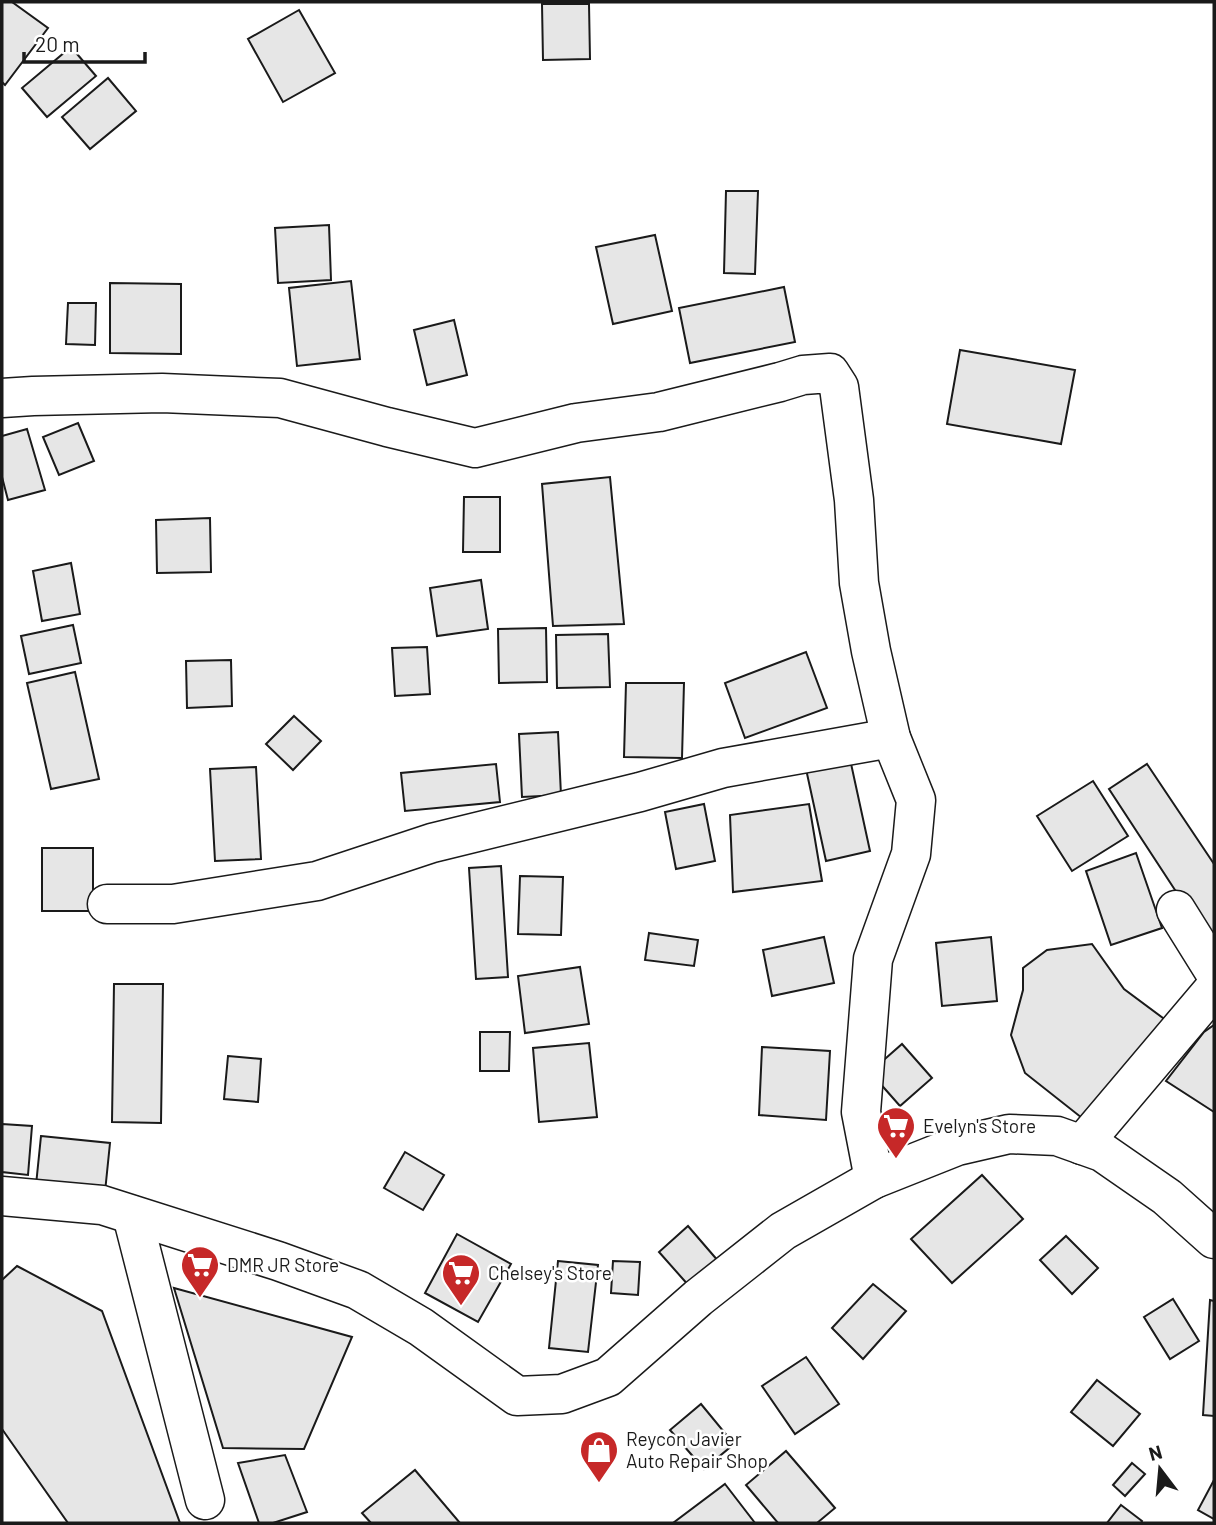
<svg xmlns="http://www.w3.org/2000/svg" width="1216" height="1525" font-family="Barlow,sans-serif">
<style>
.building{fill:#e6e6e6;stroke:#1a1a1a;stroke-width:2}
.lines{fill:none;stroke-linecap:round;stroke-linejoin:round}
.minor-casing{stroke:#1a1a1a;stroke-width:41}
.minor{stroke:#fff;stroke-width:38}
.labels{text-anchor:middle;stroke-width:5;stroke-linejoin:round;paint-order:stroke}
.poi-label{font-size:19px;fill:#1a1a1a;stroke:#fff;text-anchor:start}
</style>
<rect width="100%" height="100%" fill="#fff"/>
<g class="building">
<polygon points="2,2 12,2 48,28 5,85 2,82"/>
<polygon points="542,4 589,4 590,59 543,60"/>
<polygon points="299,10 335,73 283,102 248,39"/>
<polygon points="71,47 96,76 47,117 22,88"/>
<polygon points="108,78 136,111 90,149 62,117"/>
<polygon points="726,191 758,191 755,274 724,273"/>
<polygon points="329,225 331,280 278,283 275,228"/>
<polygon points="655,235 672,311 613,324 596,247"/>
<polygon points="351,281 360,359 297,366 289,288"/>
<polygon points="110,283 181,284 181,354 110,353"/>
<polygon points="784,287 795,342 690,363 679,308"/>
<polygon points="68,303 96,303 95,345 66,344"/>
<polygon points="454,320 467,375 427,385 414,330"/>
<polygon points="960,350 1075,370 1061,444 947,424"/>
<polygon points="78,423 94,461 59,475 43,437"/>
<polygon points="27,429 45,490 8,500 2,477 2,436"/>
<polygon points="610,477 624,624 553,626 542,484"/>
<polygon points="464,497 500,497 500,552 463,552"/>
<polygon points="210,518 211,572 157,573 156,520"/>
<polygon points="71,563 80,614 42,621 33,571"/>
<polygon points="481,580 488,629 437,636 430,588"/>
<polygon points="73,625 81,663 29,674 21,636"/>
<polygon points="546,628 547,682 499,683 498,629"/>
<polygon points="608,634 610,687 557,688 556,635"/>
<polygon points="427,647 430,694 395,696 392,648"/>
<polygon points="806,652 827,708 745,738 725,683"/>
<polygon points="231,660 232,706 187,708 186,661"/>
<polygon points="75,672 99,779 51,789 27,683"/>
<polygon points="626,683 684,683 682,758 624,757"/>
<polygon points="294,716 321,741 293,770 266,744"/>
<polygon points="558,732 561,795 522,797 519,734"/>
<polygon points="850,759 870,851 826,861 806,769"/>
<polygon points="496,764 500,802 405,811 401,773"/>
<polygon points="1147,764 1214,864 1214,939 1209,942 1109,789"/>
<polygon points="256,767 261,859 215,861 210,769"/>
<polygon points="1093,781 1128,836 1072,871 1037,816"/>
<polygon points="704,804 715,861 676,869 665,812"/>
<polygon points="809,804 822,881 733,892 730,815"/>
<rect x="42" y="848" width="51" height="63"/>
<polygon points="1136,853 1162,928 1111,945 1086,871"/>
<polygon points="501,866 508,977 476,979 469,868"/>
<polygon points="520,876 563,877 561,935 518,934"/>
<polygon points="649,933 698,940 694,966 645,960"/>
<polygon points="824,937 834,983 772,996 763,950"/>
<polygon points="991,937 997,1001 942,1006 936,943"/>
<polygon points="1092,944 1124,989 1171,1024 1082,1118 1025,1073 1011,1035 1023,990 1023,968 1047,950"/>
<polygon points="580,967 589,1024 525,1033 518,976"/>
<polygon points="114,984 163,984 161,1123 112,1122"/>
<polygon points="1214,1025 1214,1112 1166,1081 1204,1032"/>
<polygon points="480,1032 510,1032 509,1071 480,1071"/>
<polygon points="589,1043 597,1117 539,1122 533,1048"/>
<polygon points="902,1044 932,1078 900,1106 870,1072"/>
<polygon points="762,1047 830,1051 826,1120 759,1115"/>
<polygon points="228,1056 261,1059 258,1102 224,1099"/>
<polygon points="2,1124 32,1126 28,1175 2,1172"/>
<polygon points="41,1136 110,1143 105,1192 36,1185"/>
<polygon points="405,1152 444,1175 423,1210 384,1188"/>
<polygon points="982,1175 1023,1219 952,1283 911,1239"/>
<polygon points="688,1226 719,1262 690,1287 659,1252"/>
<polygon points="457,1234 511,1264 478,1322 425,1293"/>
<polygon points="1066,1236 1098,1268 1072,1294 1040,1260"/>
<polygon points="558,1261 598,1265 588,1352 549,1348"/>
<polygon points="613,1261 640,1262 638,1295 611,1293"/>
<polygon points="17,1266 102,1311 180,1523 68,1523 2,1429 2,1280"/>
<polygon points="873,1284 906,1311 863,1359 832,1328"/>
<polygon points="174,1288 352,1337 304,1449 223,1448"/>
<polygon points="1173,1299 1199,1341 1170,1359 1144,1317"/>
<polygon points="1210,1300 1214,1301 1214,1416 1203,1415"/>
<polygon points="806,1357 839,1404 795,1434 762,1386"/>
<polygon points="1097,1380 1140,1414 1113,1446 1071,1412"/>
<polygon points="701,1404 734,1444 704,1469 670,1430"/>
<polygon points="786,1451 835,1508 817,1523 778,1523 746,1485"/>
<polygon points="285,1455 307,1512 273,1523 259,1523 238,1463"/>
<polygon points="1132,1463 1145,1474 1125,1496 1113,1485"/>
<polygon points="415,1470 460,1523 371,1523 362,1513"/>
<polygon points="1214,1480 1214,1519 1198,1510"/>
<polygon points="725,1484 755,1523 673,1523"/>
<polygon points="1121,1505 1142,1521 1141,1523 1107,1523"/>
</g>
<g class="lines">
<defs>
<g id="minor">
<polyline points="2,398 33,396 162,393 280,398 387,427 475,448 576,423 659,412 780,382 803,375 830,373 839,387 854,500 859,583 871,651 891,738 916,800 911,854 873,959 861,1112 874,1179"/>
<polyline points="107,904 173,904 317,881 432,843 640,792 723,768 891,738"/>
<polyline points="1176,910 1214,971"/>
<polyline points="1082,1145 1214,989"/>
<polyline points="2,1196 102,1205 278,1261 358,1290 421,1327 517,1396 562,1394 608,1377 698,1298 783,1231 874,1179 957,1146 1009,1134 1057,1136 1102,1152 1167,1197 1214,1239"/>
<polyline points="132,1215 205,1500"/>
</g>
</defs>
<use href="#minor" class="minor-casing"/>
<use href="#minor" class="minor"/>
</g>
<defs>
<symbol id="supermarket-pin" viewBox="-11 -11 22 30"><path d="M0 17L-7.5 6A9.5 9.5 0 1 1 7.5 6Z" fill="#c62828" stroke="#fff"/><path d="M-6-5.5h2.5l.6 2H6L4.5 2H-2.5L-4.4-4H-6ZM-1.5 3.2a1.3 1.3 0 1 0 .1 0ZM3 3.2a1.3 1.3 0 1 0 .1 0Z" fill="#fff"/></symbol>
<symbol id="shop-pin" viewBox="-11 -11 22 30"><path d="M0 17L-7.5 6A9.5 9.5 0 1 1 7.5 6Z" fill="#c62828" stroke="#fff"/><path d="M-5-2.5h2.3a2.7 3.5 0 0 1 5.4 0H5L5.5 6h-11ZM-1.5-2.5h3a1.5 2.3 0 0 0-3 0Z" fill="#fff"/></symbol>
</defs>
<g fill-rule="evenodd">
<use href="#supermarket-pin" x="874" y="1104" width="44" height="60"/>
<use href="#supermarket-pin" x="178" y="1243" width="44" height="60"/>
<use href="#supermarket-pin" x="439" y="1251" width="44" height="60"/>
<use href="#shop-pin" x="577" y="1428" width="44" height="60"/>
</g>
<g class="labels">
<g class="poi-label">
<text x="923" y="1133">Evelyn's Store</text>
<text x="227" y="1272">DMR JR Store</text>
<text x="488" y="1280">Chelsey's Store</text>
<text x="626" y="1446">Reycon Javier<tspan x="626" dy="22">Auto Repair Shop</tspan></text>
</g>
</g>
<rect width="1216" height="1525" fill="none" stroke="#1a1a1a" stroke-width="7"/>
<g transform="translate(1160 1469) rotate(344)" stroke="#ffffff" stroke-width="5" paint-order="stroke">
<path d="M0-5L12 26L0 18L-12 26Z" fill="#1a1a1a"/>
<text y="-10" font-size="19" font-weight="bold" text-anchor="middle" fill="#1a1a1a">N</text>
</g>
<path d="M24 52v10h121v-10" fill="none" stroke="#1a1a1a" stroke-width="3.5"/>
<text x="35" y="52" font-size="21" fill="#1a1a1a" stroke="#ffffff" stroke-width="5" paint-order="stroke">20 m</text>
</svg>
